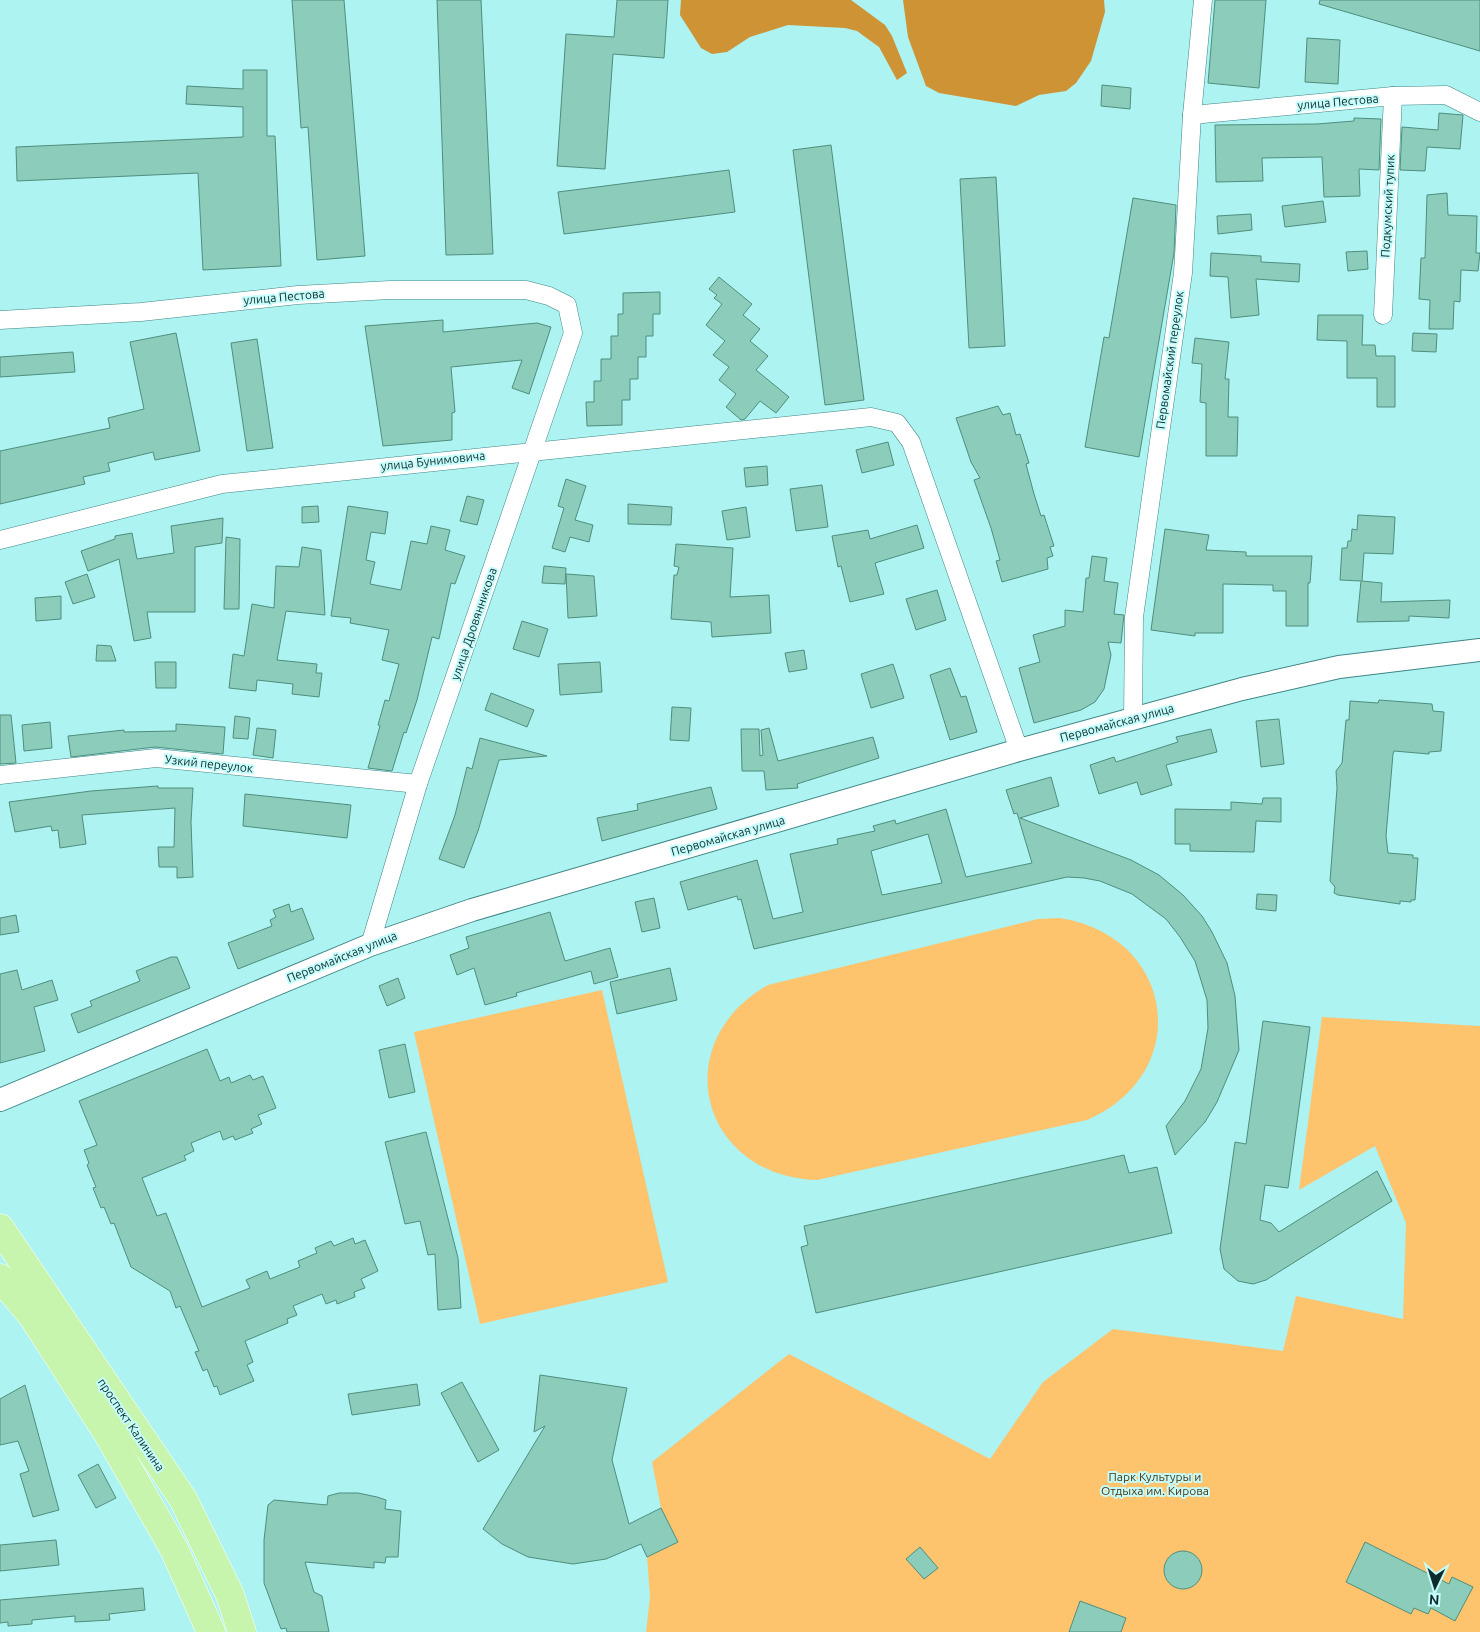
<svg xmlns="http://www.w3.org/2000/svg" width="1480" height="1632" font-family="Ubuntu,sans-serif">
<style>
.green{fill:#fec36d}
.forest{fill:#cd9334}
.building{fill:#8cccba;stroke:#4f8e7d;fill-rule:evenodd}
.lines{fill:none;stroke-linecap:round;stroke-linejoin:round}
.minor-casing{stroke:#408686;stroke-width:19}
.tertiary-casing{stroke:#408686;stroke-width:24}
.primary-casing{stroke:#fff;stroke-width:29}
.minor{stroke:#fff;stroke-width:18}
.tertiary{stroke:#fff;stroke-width:22}
.primary{stroke:#c7f5ad;stroke-width:28}
.labels{text-anchor:middle;stroke-width:4;stroke-linejoin:round;paint-order:stroke}
.street-label{font-size:12px;fill:#0e2c2c;stroke:#c5fdfc}
.park-label{font-size:12px;fill:#4c330c;stroke:#c5fdfc}
</style>
<rect width="100%" height="100%" fill="#acf3f2"/>
<g class="green">
<path d="M1060 918C1175 936 1195 1073 1087 1120L817 1180C700 1176 666 1043 768 985L1038 919Z"/>
<polygon points="602,990 668,1282 480,1324 414,1032"/>
<polygon points="1322,1017 1480,1026 1480,1632 646,1632 650,1597 647,1557 678,1542 661,1508 652,1462 789,1354 990,1459 1043,1382 1113,1329 1283,1351 1296,1296 1403,1319 1406,1223 1375,1146 1299,1190"/>
</g>
<g class="forest">
<polygon points="681,0 851,0 885,25 892,36 907,73 897,80 879,47 857,31 845,28 788,25 750,37 727,52 712,54 701,48 680,15"/>
<polygon points="903,0 1104,0 1105,12 1091,61 1076,83 1066,91 1039,95 1016,106 939,93 926,86 908,37"/>
</g>
<g class="building">
<polygon points="292,0 344,0 365,256 317,260 308,127 301,128"/>
<polygon points="437,0 481,0 493,254 446,255"/>
<polygon points="617,0 668,0 664,58 613,54 605,169 557,166 566,34 614,37"/>
<polygon points="1215,0 1266,0 1259,88 1208,83"/>
<polygon points="1320,0 1480,0 1480,51 1319,4"/>
<polygon points="1307,38 1340,40 1338,84 1305,82"/>
<polygon points="243,70 267,70 267,136 275,136 281,266 203,270 198,173 17,181 16,147 243,137 243,107 186,104 187,86 243,89"/>
<polygon points="1102,85 1131,88 1130,109 1101,106"/>
<polygon points="1439,113 1463,115 1460,149 1427,147 1425,171 1400,170 1402,127 1438,130"/>
<polygon points="1354,118 1381,119 1379,170 1359,169 1360,196 1324,197 1322,157 1262,158 1263,181 1216,182 1215,125 1317,124 1354,121"/>
<polygon points="831,145 864,400 825,405 793,150"/>
<polygon points="729,170 735,212 564,234 558,192"/>
<polygon points="996,177 1005,346 969,348 960,179"/>
<polygon points="1447,193 1448,215 1477,216 1476,253 1480,253 1478,271 1461,270 1460,302 1454,301 1453,329 1429,329 1430,300 1419,299 1421,258 1425,258 1427,195"/>
<polygon points="1133,198 1176,205 1174,253 1139,457 1085,447 1104,337 1109,338"/>
<polygon points="1323,201 1326,222 1285,227 1282,206"/>
<polygon points="1251,214 1252,230 1218,234 1217,216"/>
<polygon points="1367,251 1368,269 1348,271 1346,252"/>
<polygon points="1211,253 1261,256 1261,262 1300,264 1299,282 1256,279 1259,315 1231,318 1228,277 1210,276"/>
<polygon points="719,277 752,304 743,315 760,329 750,341 768,356 756,370 789,397 776,413 760,401 745,419 741,420 726,407 736,394 719,380 729,367 713,355 725,341 706,325 722,304 714,298 717,295 709,289"/>
<polygon points="660,292 660,314 653,314 653,336 646,336 646,357 638,357 638,379 630,379 630,400 622,400 622,425 587,426 586,402 594,402 594,381 601,381 601,359 611,359 611,336 618,336 618,314 623,314 623,293"/>
<polygon points="1318,315 1363,315 1362,345 1375,345 1376,356 1395,356 1395,407 1377,407 1377,378 1347,378 1347,341 1317,340"/>
<polygon points="443,320 443,332 537,323 551,327 529,394 512,388 522,360 451,367 455,412 452,413 452,440 383,446 365,326"/>
<polygon points="176,333 200,451 155,460 153,452 108,463 110,471 83,477 85,484 0,504 0,451 110,428 108,418 144,409 130,342"/>
<polygon points="1413,333 1437,334 1436,352 1412,351"/>
<polygon points="1195,338 1229,342 1225,379 1229,379 1228,417 1238,417 1237,456 1206,456 1206,403 1200,402 1202,364 1192,363"/>
<polygon points="257,339 273,448 247,451 231,343"/>
<polygon points="73,352 75,372 0,377 0,357"/>
<polygon points="998,406 1003,415 1010,413 1016,435 1020,434 1029,463 1026,464 1034,494 1041,516 1044,515 1054,546 1050,547 1053,556 1047,558 1048,569 1002,582 996,561 1000,560 991,528 974,480 980,478 971,462 956,418"/>
<polygon points="888,442 894,465 862,473 856,450"/>
<polygon points="767,466 768,485 746,487 744,468"/>
<polygon points="566,479 586,486 575,520 593,525 589,542 570,537 565,552 552,548 564,508 558,506"/>
<polygon points="822,485 828,527 796,531 790,489"/>
<polygon points="467,496 484,500 477,525 460,521"/>
<polygon points="628,504 672,507 671,525 628,524"/>
<polygon points="318,506 319,522 302,523 302,507"/>
<polygon points="348,506 388,512 385,534 371,532 366,560 375,562 370,584 401,590 411,541 427,544 431,526 450,530 445,550 465,556 455,584 451,583 439,639 432,637 417,700 406,733 404,732 392,771 368,768 380,726 378,725 385,700 389,701 399,664 382,660 389,630 350,623 351,618 331,616"/>
<polygon points="746,507 750,537 727,540 722,511"/>
<polygon points="1358,515 1395,517 1393,554 1364,553 1362,581 1382,583 1381,602 1450,600 1449,618 1409,616 1409,621 1357,622 1361,581 1340,580 1342,548 1347,548 1348,541 1351,541 1352,529 1357,530"/>
<polygon points="223,518 222,543 195,547 195,612 147,612 151,638 134,641 119,559 88,571 81,551 115,539 115,536 132,533 137,559 174,553 171,526"/>
<polygon points="917,525 924,548 875,563 884,594 850,602 841,566 838,567 832,536 868,530 870,539"/>
<polygon points="1165,529 1209,535 1206,550 1246,552 1246,556 1312,556 1310,583 1308,583 1308,626 1286,626 1286,591 1273,591 1273,585 1223,584 1223,633 1195,633 1195,636 1151,630"/>
<polygon points="226,537 240,539 239,609 224,609"/>
<polygon points="676,544 733,548 730,597 769,595 771,633 712,637 711,622 671,619 674,575 677,575 679,567 674,566"/>
<polygon points="302,547 321,550 325,615 286,611 277,660 317,664 316,673 322,673 319,697 292,694 293,684 257,680 256,691 229,688 233,654 244,656 252,604 274,608 276,566 299,567"/>
<polygon points="1092,556 1107,558 1104,581 1118,583 1114,614 1124,615 1121,643 1108,642 1111,655 1104,689 1095,702 1081,710 1034,723 1019,668 1040,662 1033,635 1065,626 1065,610 1083,612 1086,578 1089,578"/>
<polygon points="544,566 566,568 565,584 542,583"/>
<polygon points="87,574 95,597 73,604 65,582"/>
<polygon points="566,574 594,576 597,616 568,618"/>
<polygon points="937,590 946,620 916,630 906,599"/>
<polygon points="61,596 61,619 36,621 35,598"/>
<polygon points="522,621 548,629 539,657 513,649"/>
<polygon points="97,645 111,646 116,661 96,661"/>
<polygon points="804,650 807,669 789,672 785,653"/>
<polygon points="155,662 176,662 176,688 156,688"/>
<polygon points="600,662 602,692 560,695 558,664"/>
<polygon points="893,664 904,698 871,708 861,674"/>
<polygon points="950,668 961,697 966,696 977,732 950,740 930,675"/>
<polygon points="491,693 534,710 527,727 485,710"/>
<polygon points="1379,700 1432,704 1433,711 1444,712 1441,751 1429,752 1429,754 1394,751 1393,754 1386,836 1388,853 1413,855 1413,858 1418,858 1415,900 1411,900 1411,902 1400,901 1400,904 1338,895 1334,893 1335,887 1330,881 1337,788 1336,771 1342,763 1346,720 1349,720 1350,701 1378,703"/>
<polygon points="672,707 691,708 689,741 670,740"/>
<polygon points="0,715 11,715 16,763 0,764"/>
<polygon points="235,716 250,718 248,739 233,738"/>
<polygon points="1279,719 1284,764 1261,767 1256,721"/>
<polygon points="50,722 52,748 24,751 22,725"/>
<polygon points="176,724 225,727 223,754 155,747 71,757 68,736 124,730 124,732 176,731"/>
<polygon points="257,728 276,730 273,758 253,755"/>
<polygon points="769,728 778,761 873,737 879,758 797,784 798,788 766,790 764,771 742,771 741,729 759,729 760,756 763,755 761,730"/>
<polygon points="1211,729 1217,752 1166,765 1172,785 1141,795 1137,782 1099,794 1090,765 1114,757 1116,762 1178,742 1176,737"/>
<polygon points="480,738 547,756 499,760 478,831 464,868 439,859 455,815 467,767 472,769"/>
<path d="M1051 777 1059 806 1020 818 1131 860 1159 875 1183 895 1202 916 1212 932 1227 963 1235 996 1239 1050 1217 1102 1205 1122 1175 1155 1166 1126 1185 1101 1201 1069 1208 1028 1207 1000 1195 961 1180 937 1166 919 1132 894 1100 881 1084 878 1067 877 754 949 741 899 738 900 737 896 688 910 680 882 757 860 773 919 803 912 790 854 838 844 837 839 875 831 873 826 895 820 896 824 946 809 966 877 1032 863 1017 813 1014 814 1006 790ZM928 834 942 883 882 895 871 851Z"/>
<polygon points="158,786 158,788 193,788 191,822 193,877 177,878 177,867 159,867 158,847 174,847 175,808 82,815 86,844 60,848 58,830 52,831 51,826 15,832 9,802 91,791"/>
<polygon points="711,787 717,809 602,841 597,818 638,810 637,804"/>
<polygon points="245,794 351,805 347,838 243,826"/>
<polygon points="1263,798 1281,798 1281,822 1256,821 1254,852 1190,851 1190,844 1175,844 1175,809 1231,810 1231,802 1262,804"/>
<polygon points="1257,894 1277,895 1276,911 1256,909"/>
<polygon points="654,898 660,928 642,932 635,902"/>
<polygon points="289,904 291,912 302,908 314,939 238,969 228,943 272,926 270,920 276,917 273,910"/>
<polygon points="550,912 565,961 610,948 618,977 594,984 591,971 516,993 517,996 485,1005 474,968 457,975 450,955 469,948 466,937"/>
<polygon points="16,915 19,932 0,935 0,918"/>
<polygon points="171,957 177,957 190,988 78,1033 71,1014 92,1006 90,1001 140,981 136,971"/>
<polygon points="670,968 677,1000 617,1014 610,982"/>
<polygon points="17,970 22,990 52,980 58,1000 34,1007 45,1051 0,1063 0,974"/>
<polygon points="398,978 405,998 387,1006 379,986"/>
<polygon points="1263,1021 1310,1027 1288,1188 1265,1185 1260,1220 1271,1223 1279,1232 1377,1171 1392,1201 1266,1280 1253,1284 1238,1281 1224,1269 1220,1249 1235,1142 1246,1144"/>
<polygon points="405,1044 415,1092 389,1098 379,1050"/>
<polygon points="207,1049 220,1081 229,1077 231,1083 250,1075 253,1080 263,1076 276,1108 258,1115 262,1124 251,1129 253,1133 235,1140 233,1136 223,1140 220,1131 191,1143 194,1151 184,1156 186,1160 142,1178 157,1216 166,1213 202,1307 250,1288 246,1280 267,1271 270,1279 300,1267 298,1261 317,1253 315,1248 331,1241 334,1246 353,1238 355,1244 365,1240 378,1271 361,1279 365,1288 354,1292 355,1297 337,1304 336,1300 326,1304 322,1294 293,1306 297,1315 287,1319 288,1323 245,1341 253,1362 247,1365 254,1381 220,1395 217,1386 214,1387 207,1369 203,1371 195,1352 199,1351 180,1306 176,1308 170,1291 131,1267 114,1223 111,1224 104,1207 101,1208 93,1188 96,1187 87,1165 89,1163 84,1150 97,1145 79,1101"/>
<polygon points="426,1132 458,1258 461,1308 438,1310 435,1254 428,1255 420,1221 405,1224 385,1142"/>
<polygon points="1124,1155 1129,1173 1157,1167 1172,1233 816,1313 801,1247 808,1245 804,1226"/>
<polygon points="540,1375 627,1388 612,1460 629,1524 661,1508 678,1542 647,1557 641,1544 606,1559 573,1564 528,1557 502,1544 483,1529 545,1426 534,1432"/>
<polygon points="462,1382 499,1450 478,1462 441,1393"/>
<polygon points="417,1384 420,1405 352,1415 348,1394"/>
<polygon points="25,1385 59,1510 33,1517 20,1474 29,1471 18,1441 0,1445 0,1399"/>
<polygon points="98,1464 116,1498 96,1508 78,1475"/>
<polygon points="339,1493 358,1493 377,1497 386,1500 385,1509 401,1511 398,1557 386,1557 385,1563 374,1562 374,1568 305,1562 314,1592 322,1596 329,1632 287,1632 286,1628 281,1629 264,1583 264,1540 268,1505 274,1500 327,1505 328,1496"/>
<polygon points="56,1540 59,1565 0,1571 0,1545"/>
<polygon points="1365,1542 1449,1584 1452,1577 1473,1587 1455,1621 1431,1608 1428,1614 1414,1608 1411,1614 1346,1582"/>
<polygon points="920,1547 938,1568 924,1579 906,1559"/>
<circle cx="1183" cy="1570" r="19"/>
<polygon points="143,1588 145,1610 109,1614 110,1620 75,1622 75,1616 32,1620 32,1624 8,1626 8,1622 0,1623 0,1600"/>
<polygon points="1080,1601 1126,1618 1121,1632 1069,1632"/>
</g>
<g class="lines">
<defs>
<g id="minor">
<polyline points="1192,115 1393,96 1446,95 1480,112"/>
<polyline points="1383,315 1393,96"/>
<polyline points="0,320 141,312 298,295 390,290 526,290 549,296 567,305 573,333 418,784 370,945"/>
<polyline points="0,540 222,484 871,417 897,423 911,442 1019,750"/>
<polyline points="1133,719 1134,617 1183,273 1192,115 1203,0"/>
<polyline points="0,775 156,758 418,784"/>
</g>
<polyline id="tertiary" points="0,1100 370,945 472,910 1019,750 1242,689 1339,667 1480,650"/>
<g id="primary">
<polyline points="0,1228 183,1499 230,1595 242,1632"/>
<polyline points="0,1278 31,1314 108,1434 174,1549 211,1632"/>
</g>
</defs>
<use href="#minor" class="minor-casing"/>
<use href="#tertiary" class="tertiary-casing"/>
<use href="#primary" class="primary-casing"/>
<use href="#minor" class="minor"/>
<use href="#tertiary" class="tertiary"/>
<use href="#primary" class="primary"/>
</g>
<g class="labels">
<g class="street-label">
<text transform="translate(1338 102) rotate(-5)" y="4">улица Пестова</text>
<text transform="translate(1388 206) rotate(-87)" y="4">Подкумский тупик</text>
<text transform="translate(284 297) rotate(-5)" y="4">улица Пестова</text>
<text transform="translate(1170 360) rotate(-82)" y="4">Первомайский переулок</text>
<text transform="translate(433 461) rotate(-6)" y="4">улица Бунимовича</text>
<text transform="translate(474 624) rotate(-71)" y="4">улица Дровянникова</text>
<text transform="translate(1117 723) rotate(-15)" y="4">Первомайская улица</text>
<text transform="translate(209 764) rotate(6)" y="4">Узкий переулок</text>
<text transform="translate(728 836) rotate(-16)" y="4">Первомайская улица</text>
<text transform="translate(342 957) rotate(-22)" y="4">Первомайская улица</text>
<text transform="translate(131 1425) rotate(56)" y="4">проспект Калинина</text>
</g>
<g class="park-label">
<text x="1155" y="1481">Парк Культуры и<tspan x="1155" dy="14">Отдыха им. Кирова</tspan></text>
</g>
</g>
<g transform="translate(1435 1587) rotate(184)" stroke="#c5fdfc" stroke-width="4" paint-order="stroke">
<path d="M0-4L9 19L0 12L-9 19Z" fill="#0e2c2c"/>
<text y="-8" font-size="14" font-weight="bold" text-anchor="middle" fill="#0e2c2c">N</text>
</g>
</svg>
